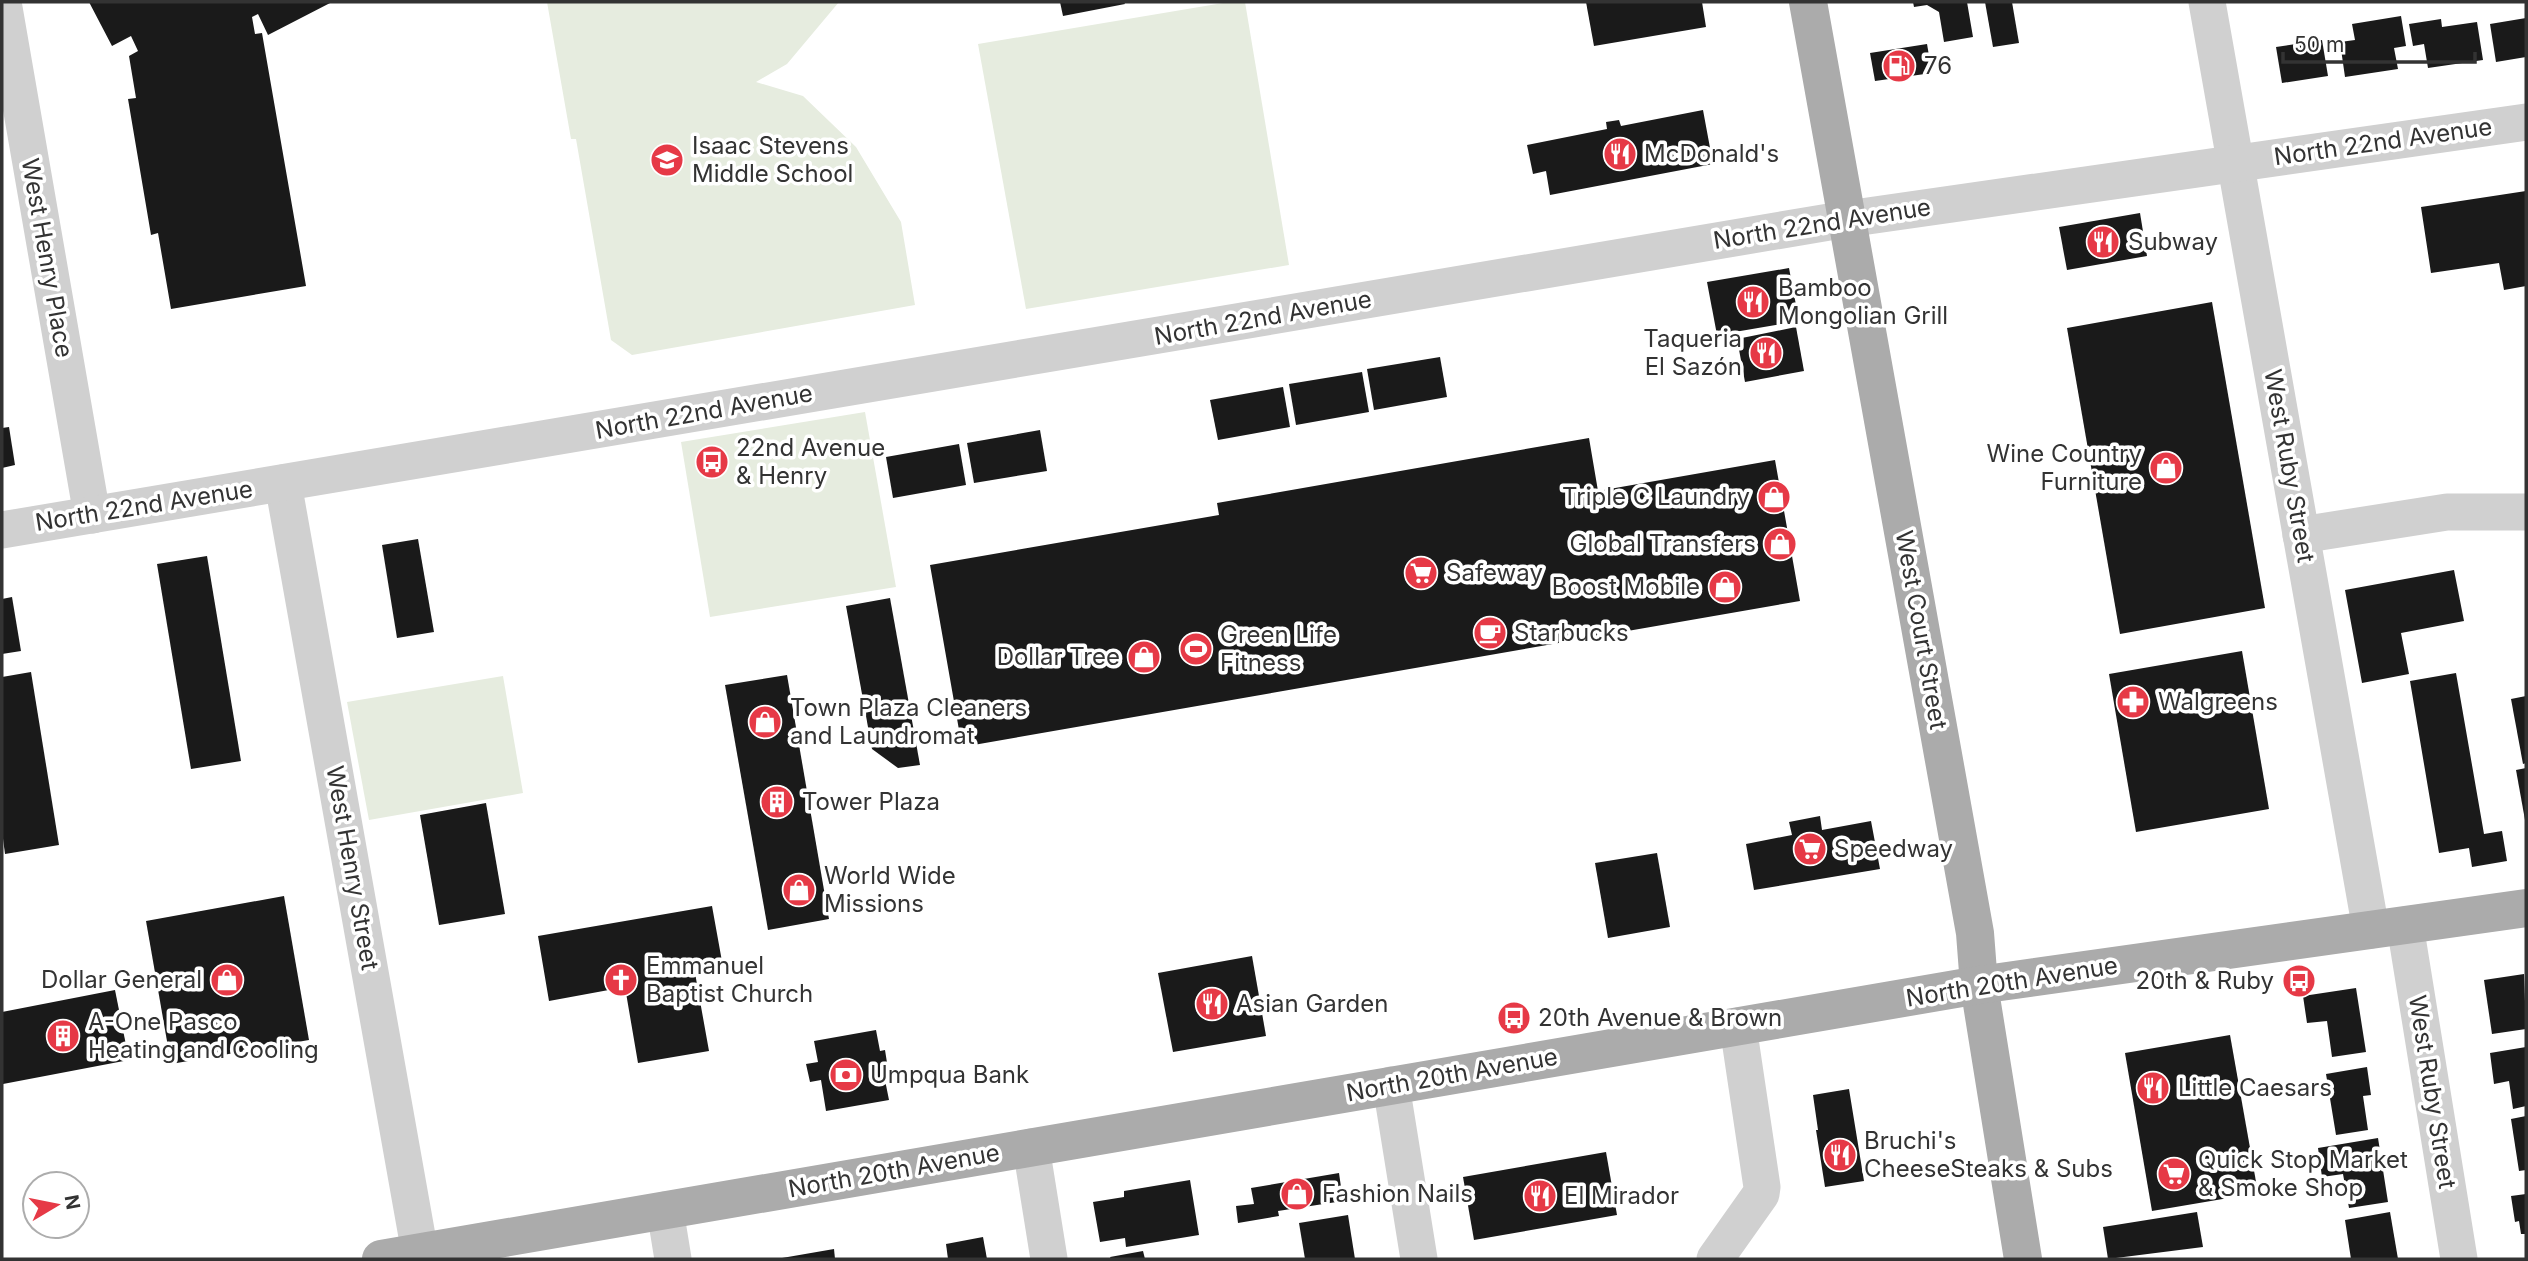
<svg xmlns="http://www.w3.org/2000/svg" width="2528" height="1261" font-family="Inter,sans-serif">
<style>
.green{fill:#e6ecdf}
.building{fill:#1a1a1a}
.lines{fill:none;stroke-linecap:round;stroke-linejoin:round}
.minor{stroke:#d0d0d0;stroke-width:37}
.major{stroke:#ababab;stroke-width:38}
.labels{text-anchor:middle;stroke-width:7;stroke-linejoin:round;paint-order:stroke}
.poi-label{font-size:24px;fill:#333;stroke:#fff;text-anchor:start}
.street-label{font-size:24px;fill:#333;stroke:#fff}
</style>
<rect width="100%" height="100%" fill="#fff"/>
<g class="green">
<polygon points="547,2 839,2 787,64 756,82 803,96 856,147 901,222 915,305 632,355 611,340 576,139 571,139"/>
<polygon points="1229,2 1245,2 1289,265 1026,309 978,44"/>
<polygon points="865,412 896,587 710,617 681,442"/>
<polygon points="503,676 523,793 369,820 347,702"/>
</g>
<g class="building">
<polygon points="89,2 332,2 268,35 258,14 252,17 255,34 262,33 306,286 171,309 158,233 151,235 128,99 136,98 129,56 138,51 131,36 112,46"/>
<polygon points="1060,2 1124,2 1125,4 1063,16"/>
<polygon points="1586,2 1702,2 1706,27 1594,46"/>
<polygon points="1913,2 1967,2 1973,37 1944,42 1939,12 1927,5 1914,7"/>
<polygon points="1985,2 2012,2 2019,43 1993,47"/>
<polygon points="2401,16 2406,46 2394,48 2398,69 2345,77 2340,42 2355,40 2352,24"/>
<polygon points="2526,18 2526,57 2496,62 2490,24"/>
<polygon points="2441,19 2442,27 2477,22 2483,60 2428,68 2424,44 2413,46 2409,24"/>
<polygon points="2322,40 2328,76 2282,83 2276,47"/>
<polygon points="1927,44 1932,73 1875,81 1870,53"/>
<polygon points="1703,110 1713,164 1550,195 1546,171 1533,174 1527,145 1607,129 1606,122 1619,120 1621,126"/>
<polygon points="2526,191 2526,286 2504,290 2499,263 2431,273 2421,207"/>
<polygon points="2140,213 2147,256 2067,270 2059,227"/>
<polygon points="1789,268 1799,321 1717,335 1707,282"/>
<polygon points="2212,302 2265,608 2120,634 2067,328"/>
<polygon points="1796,327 1804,371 1745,382 1737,339"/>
<polygon points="1440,357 1447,397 1374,410 1367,369"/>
<polygon points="1362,372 1369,412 1296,425 1289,384"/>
<polygon points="1283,387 1290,427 1218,440 1210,400"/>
<polygon points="9,427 15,465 2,468 2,428"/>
<polygon points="1040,430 1047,471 974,483 967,443"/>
<polygon points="1589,438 1598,491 1775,460 1800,601 962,747 930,565 1219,515 1217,503"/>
<polygon points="959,444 966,485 893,498 886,457"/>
<polygon points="418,539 434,632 397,638 382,545"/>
<polygon points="207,556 241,761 191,769 157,564"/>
<polygon points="2454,570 2464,621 2401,633 2409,674 2362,683 2345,590"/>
<polygon points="12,597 21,651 2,654 2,599"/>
<polygon points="890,598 920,765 898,768 872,749 846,606"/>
<polygon points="2242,651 2269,809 2136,832 2109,674"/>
<polygon points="31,672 59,845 5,854 2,831 2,677"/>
<polygon points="2456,673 2484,834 2502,831 2507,861 2472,867 2469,848 2439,853 2410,681"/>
<polygon points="787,675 829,919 768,930 725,685"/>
<polygon points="2526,696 2526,763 2523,764 2511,699"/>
<polygon points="2526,768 2526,820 2525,820 2516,770"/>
<polygon points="486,803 505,914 439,925 420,815"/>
<polygon points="1820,816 1822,830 1871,821 1880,869 1754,890 1746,844 1792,835 1789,822"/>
<polygon points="1657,853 1670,927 1608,938 1595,863"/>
<polygon points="284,896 309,1040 171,1064 146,921"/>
<polygon points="712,906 723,967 695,973 709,1051 638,1063 625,987 549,1001 538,936"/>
<polygon points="1252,956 1266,1036 1173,1052 1158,973"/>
<polygon points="2524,974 2526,1029 2492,1034 2484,980"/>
<polygon points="2356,988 2366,1052 2332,1057 2327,1021 2307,1023 2303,996"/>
<polygon points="115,990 129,1060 3,1084 2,1012"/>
<polygon points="876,1030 880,1051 885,1050 888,1069 883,1070 889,1100 826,1111 821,1080 810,1082 806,1064 818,1062 814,1041"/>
<polygon points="2230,1035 2258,1193 2152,1211 2125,1053"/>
<polygon points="2526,1047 2526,1106 2513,1109 2509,1081 2494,1084 2490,1053"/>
<polygon points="2367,1067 2371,1095 2363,1096 2368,1130 2336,1135 2326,1074"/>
<polygon points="1849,1089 1864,1181 1825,1187 1816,1130 1818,1130 1813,1095"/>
<polygon points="2526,1116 2526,1170 2519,1171 2511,1119"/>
<polygon points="2378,1138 2388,1202 2349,1208 2343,1174 2322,1177 2318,1148"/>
<polygon points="1606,1152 1617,1215 1474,1240 1463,1177"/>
<polygon points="1339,1173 1343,1201 1278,1211 1279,1216 1238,1223 1236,1206 1254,1204 1251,1188"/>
<polygon points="1190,1180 1199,1235 1126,1247 1125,1238 1100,1242 1093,1202 1124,1197 1124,1191"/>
<polygon points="2526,1194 2526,1234 2521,1234 2519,1221 2515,1222 2511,1196"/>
<polygon points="2197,1212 2203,1247 2108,1259 2103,1227"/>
<polygon points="2390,1212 2398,1259 2351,1259 2345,1220"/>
<polygon points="1348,1215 1355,1259 1305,1259 1299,1223"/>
<polygon points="983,1237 987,1259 948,1259 946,1244"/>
<polygon points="834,1249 835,1259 782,1259 782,1258"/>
<polygon points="1143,1251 1145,1259 1111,1259 1110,1257"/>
</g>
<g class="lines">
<g class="minor">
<polyline points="3,2 92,515"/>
<polyline points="2207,2 2371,930"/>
<polyline points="283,483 420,1253"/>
<polyline points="2,530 1847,219 2526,122"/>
<polyline points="2301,535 2447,512 2526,512"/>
<polyline points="2405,925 2459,1259"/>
<polyline points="1391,1085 1419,1259"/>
<polyline points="1031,1147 1049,1259"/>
<polyline points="665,1210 673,1259"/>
<polyline points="1715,1259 1761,1194 1762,1187 1738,1026"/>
</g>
<g class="major">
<polyline points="1808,2 1975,933 1979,985 2023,1259"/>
<polyline points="381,1259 1979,985 2526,908"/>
</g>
</g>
<defs>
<symbol id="fuel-disc" viewBox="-11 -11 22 22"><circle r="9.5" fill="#e63946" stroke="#fff"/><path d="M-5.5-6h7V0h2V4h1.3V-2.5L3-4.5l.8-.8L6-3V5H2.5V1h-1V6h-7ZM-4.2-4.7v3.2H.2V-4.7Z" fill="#fff"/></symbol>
<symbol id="restaurant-disc" viewBox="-11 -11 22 22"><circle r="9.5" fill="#e63946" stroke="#fff"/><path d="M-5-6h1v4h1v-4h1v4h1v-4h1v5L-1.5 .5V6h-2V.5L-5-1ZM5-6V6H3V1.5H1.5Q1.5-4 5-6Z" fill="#fff"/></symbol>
<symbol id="school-disc" viewBox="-11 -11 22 22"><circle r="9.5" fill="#e63946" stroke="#fff"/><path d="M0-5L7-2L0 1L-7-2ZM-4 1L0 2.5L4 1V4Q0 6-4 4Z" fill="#fff"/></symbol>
<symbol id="bus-disc" viewBox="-11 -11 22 22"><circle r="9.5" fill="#e63946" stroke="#fff"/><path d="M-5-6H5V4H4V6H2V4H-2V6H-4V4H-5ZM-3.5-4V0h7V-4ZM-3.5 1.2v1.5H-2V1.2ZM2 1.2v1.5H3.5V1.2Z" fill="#fff"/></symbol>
<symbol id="shop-disc" viewBox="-11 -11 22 22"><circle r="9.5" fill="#e63946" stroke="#fff"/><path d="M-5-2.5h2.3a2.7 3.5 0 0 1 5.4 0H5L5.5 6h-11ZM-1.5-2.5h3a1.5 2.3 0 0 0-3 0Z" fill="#fff"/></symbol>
<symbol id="supermarket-disc" viewBox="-11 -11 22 22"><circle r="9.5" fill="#e63946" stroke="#fff"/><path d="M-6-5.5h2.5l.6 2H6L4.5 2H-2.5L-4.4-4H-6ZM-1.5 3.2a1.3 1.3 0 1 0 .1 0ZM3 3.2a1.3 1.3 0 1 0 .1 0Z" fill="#fff"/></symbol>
<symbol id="cafe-disc" viewBox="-11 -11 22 22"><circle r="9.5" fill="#e63946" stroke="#fff"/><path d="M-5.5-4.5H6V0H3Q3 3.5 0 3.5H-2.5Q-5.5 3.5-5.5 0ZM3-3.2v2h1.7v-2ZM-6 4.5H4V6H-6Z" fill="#fff"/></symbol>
<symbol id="stadium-disc" viewBox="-11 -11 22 22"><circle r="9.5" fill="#e63946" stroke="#fff"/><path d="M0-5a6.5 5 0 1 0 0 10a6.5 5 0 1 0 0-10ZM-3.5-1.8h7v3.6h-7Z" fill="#fff"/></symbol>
<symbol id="pharmacy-disc" viewBox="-11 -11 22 22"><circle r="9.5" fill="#e63946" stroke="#fff"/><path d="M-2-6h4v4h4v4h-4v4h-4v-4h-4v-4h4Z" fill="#fff"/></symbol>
<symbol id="building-disc" viewBox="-11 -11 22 22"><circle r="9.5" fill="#e63946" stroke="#fff"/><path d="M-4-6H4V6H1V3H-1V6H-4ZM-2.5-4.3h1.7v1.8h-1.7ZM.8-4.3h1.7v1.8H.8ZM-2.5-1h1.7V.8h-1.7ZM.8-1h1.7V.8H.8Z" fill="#fff"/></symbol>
<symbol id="church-disc" viewBox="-11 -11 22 22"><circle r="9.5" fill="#e63946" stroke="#fff"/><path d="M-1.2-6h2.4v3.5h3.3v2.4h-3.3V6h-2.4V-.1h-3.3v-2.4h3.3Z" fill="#fff"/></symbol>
<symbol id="bank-disc" viewBox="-11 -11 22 22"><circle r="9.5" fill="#e63946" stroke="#fff"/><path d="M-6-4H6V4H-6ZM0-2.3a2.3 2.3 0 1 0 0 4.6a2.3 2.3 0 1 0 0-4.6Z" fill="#fff"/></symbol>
</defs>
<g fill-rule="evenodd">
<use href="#fuel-disc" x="1880" y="47" width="38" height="38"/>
<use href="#restaurant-disc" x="1601" y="135" width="38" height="38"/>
<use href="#school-disc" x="648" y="141" width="38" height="38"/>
<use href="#restaurant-disc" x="2084" y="223" width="38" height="38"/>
<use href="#restaurant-disc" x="1734" y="283" width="38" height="38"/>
<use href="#restaurant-disc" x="1747" y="334" width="38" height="38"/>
<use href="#bus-disc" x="693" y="443" width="38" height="38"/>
<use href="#shop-disc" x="2147" y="449" width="38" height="38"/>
<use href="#shop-disc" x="1755" y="478" width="38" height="38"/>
<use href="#shop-disc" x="1761" y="525" width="38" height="38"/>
<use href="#supermarket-disc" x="1402" y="554" width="38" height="38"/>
<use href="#shop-disc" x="1706" y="568" width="38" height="38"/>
<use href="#cafe-disc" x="1471" y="614" width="38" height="38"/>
<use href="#stadium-disc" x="1177" y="630" width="38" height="38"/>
<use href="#shop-disc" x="1125" y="638" width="38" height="38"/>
<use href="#pharmacy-disc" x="2114" y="683" width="38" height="38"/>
<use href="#shop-disc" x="746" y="703" width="38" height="38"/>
<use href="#building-disc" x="758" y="783" width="38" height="38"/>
<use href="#supermarket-disc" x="1791" y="830" width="38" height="38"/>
<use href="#shop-disc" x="780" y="871" width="38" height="38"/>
<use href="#shop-disc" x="208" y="961" width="38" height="38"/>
<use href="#church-disc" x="602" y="961" width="38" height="38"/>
<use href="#bus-disc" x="2280" y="962" width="38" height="38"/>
<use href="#restaurant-disc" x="1193" y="985" width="38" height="38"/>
<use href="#bus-disc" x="1495" y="999" width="38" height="38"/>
<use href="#building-disc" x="44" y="1017" width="38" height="38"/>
<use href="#bank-disc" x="827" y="1056" width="38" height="38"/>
<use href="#restaurant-disc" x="2134" y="1069" width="38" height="38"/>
<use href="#restaurant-disc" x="1821" y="1136" width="38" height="38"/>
<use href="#supermarket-disc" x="2155" y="1155" width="38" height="38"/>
<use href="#shop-disc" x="1278" y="1175" width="38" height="38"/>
<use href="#restaurant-disc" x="1521" y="1177" width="38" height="38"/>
</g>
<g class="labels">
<g class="poi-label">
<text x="1924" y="74">76</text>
<text x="692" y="154">Isaac Stevens<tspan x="692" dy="28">Middle School</tspan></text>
<text x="1644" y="162">McDonald's</text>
<text x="2128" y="250">Subway</text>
<text x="1778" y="296">Bamboo<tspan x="1778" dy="28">Mongolian Grill</tspan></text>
<text x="1742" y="347" text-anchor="end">Taqueria<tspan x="1742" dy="28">El Sazón</tspan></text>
<text x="736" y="456">22nd Avenue<tspan x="736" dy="28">&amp; Henry</tspan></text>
<text x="2142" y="462" text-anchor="end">Wine Country<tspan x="2142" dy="28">Furniture</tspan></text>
<text x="1750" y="505" text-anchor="end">Triple C Laundry</text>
<text x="1756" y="552" text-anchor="end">Global Transfers</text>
<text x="1446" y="581">Safeway</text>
<text x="1700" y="595" text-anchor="end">Boost Mobile</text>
<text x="1514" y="641">Starbucks</text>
<text x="1220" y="643">Green Life<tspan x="1220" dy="28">Fitness</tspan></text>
<text x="1120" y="665" text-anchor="end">Dollar Tree</text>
<text x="2158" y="710">Walgreens</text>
<text x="790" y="716">Town Plaza Cleaners<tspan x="790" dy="28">and Laundromat</tspan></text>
<text x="802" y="810">Tower Plaza</text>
<text x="1834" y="857">Speedway</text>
<text x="824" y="884">World Wide<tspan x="824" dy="28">Missions</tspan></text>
<text x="646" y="974">Emmanuel<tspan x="646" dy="28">Baptist Church</tspan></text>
<text x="202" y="988" text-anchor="end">Dollar General</text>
<text x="2274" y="989" text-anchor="end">20th &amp; Ruby</text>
<text x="1236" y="1012">Asian Garden</text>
<text x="1538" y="1026">20th Avenue &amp; Brown</text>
<text x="88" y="1030">A-One Pasco<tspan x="88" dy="28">Heating and Cooling</tspan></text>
<text x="870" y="1083">Umpqua Bank</text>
<text x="2178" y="1096">Little Caesars</text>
<text x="1864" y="1149">Bruchi's<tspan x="1864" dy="28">CheeseSteaks &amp; Subs</tspan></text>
<text x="2198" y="1168">Quick Stop Market<tspan x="2198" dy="28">&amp; Smoke Shop</tspan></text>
<text x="1322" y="1202">Fashion Nails</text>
<text x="1564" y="1204">El Mirador</text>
</g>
<g class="street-label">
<text transform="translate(2383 142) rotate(-8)" y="8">North 22nd Avenue</text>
<text transform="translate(1822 224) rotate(-9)" y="8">North 22nd Avenue</text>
<text transform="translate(47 258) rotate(80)" y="8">West Henry Place</text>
<text transform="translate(1263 318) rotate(-10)" y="8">North 22nd Avenue</text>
<text transform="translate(704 412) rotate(-10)" y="8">North 22nd Avenue</text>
<text transform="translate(2289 466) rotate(80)" y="8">West Ruby Street</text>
<text transform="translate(144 506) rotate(-9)" y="8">North 22nd Avenue</text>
<text transform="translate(1921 630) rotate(80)" y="8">West Court Street</text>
<text transform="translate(352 868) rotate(80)" y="8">West Henry Street</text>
<text transform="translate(2012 982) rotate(-9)" y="8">North 20th Avenue</text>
<text transform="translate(1452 1075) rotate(-10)" y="8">North 20th Avenue</text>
<text transform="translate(2432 1092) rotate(81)" y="8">West Ruby Street</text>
<text transform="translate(894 1171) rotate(-10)" y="8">North 20th Avenue</text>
</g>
</g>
<rect width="2528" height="1261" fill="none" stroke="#333333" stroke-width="7"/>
<g transform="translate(56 1205) rotate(80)"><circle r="33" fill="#ffffff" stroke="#adadad" stroke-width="2"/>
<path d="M0-5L12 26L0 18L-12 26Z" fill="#e63946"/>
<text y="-10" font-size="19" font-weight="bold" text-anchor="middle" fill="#333333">N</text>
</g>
<path d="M2283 52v10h192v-10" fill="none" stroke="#333333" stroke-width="3.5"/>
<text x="2294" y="52" font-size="21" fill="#333333" stroke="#ffffff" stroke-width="5" paint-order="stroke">50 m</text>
</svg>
